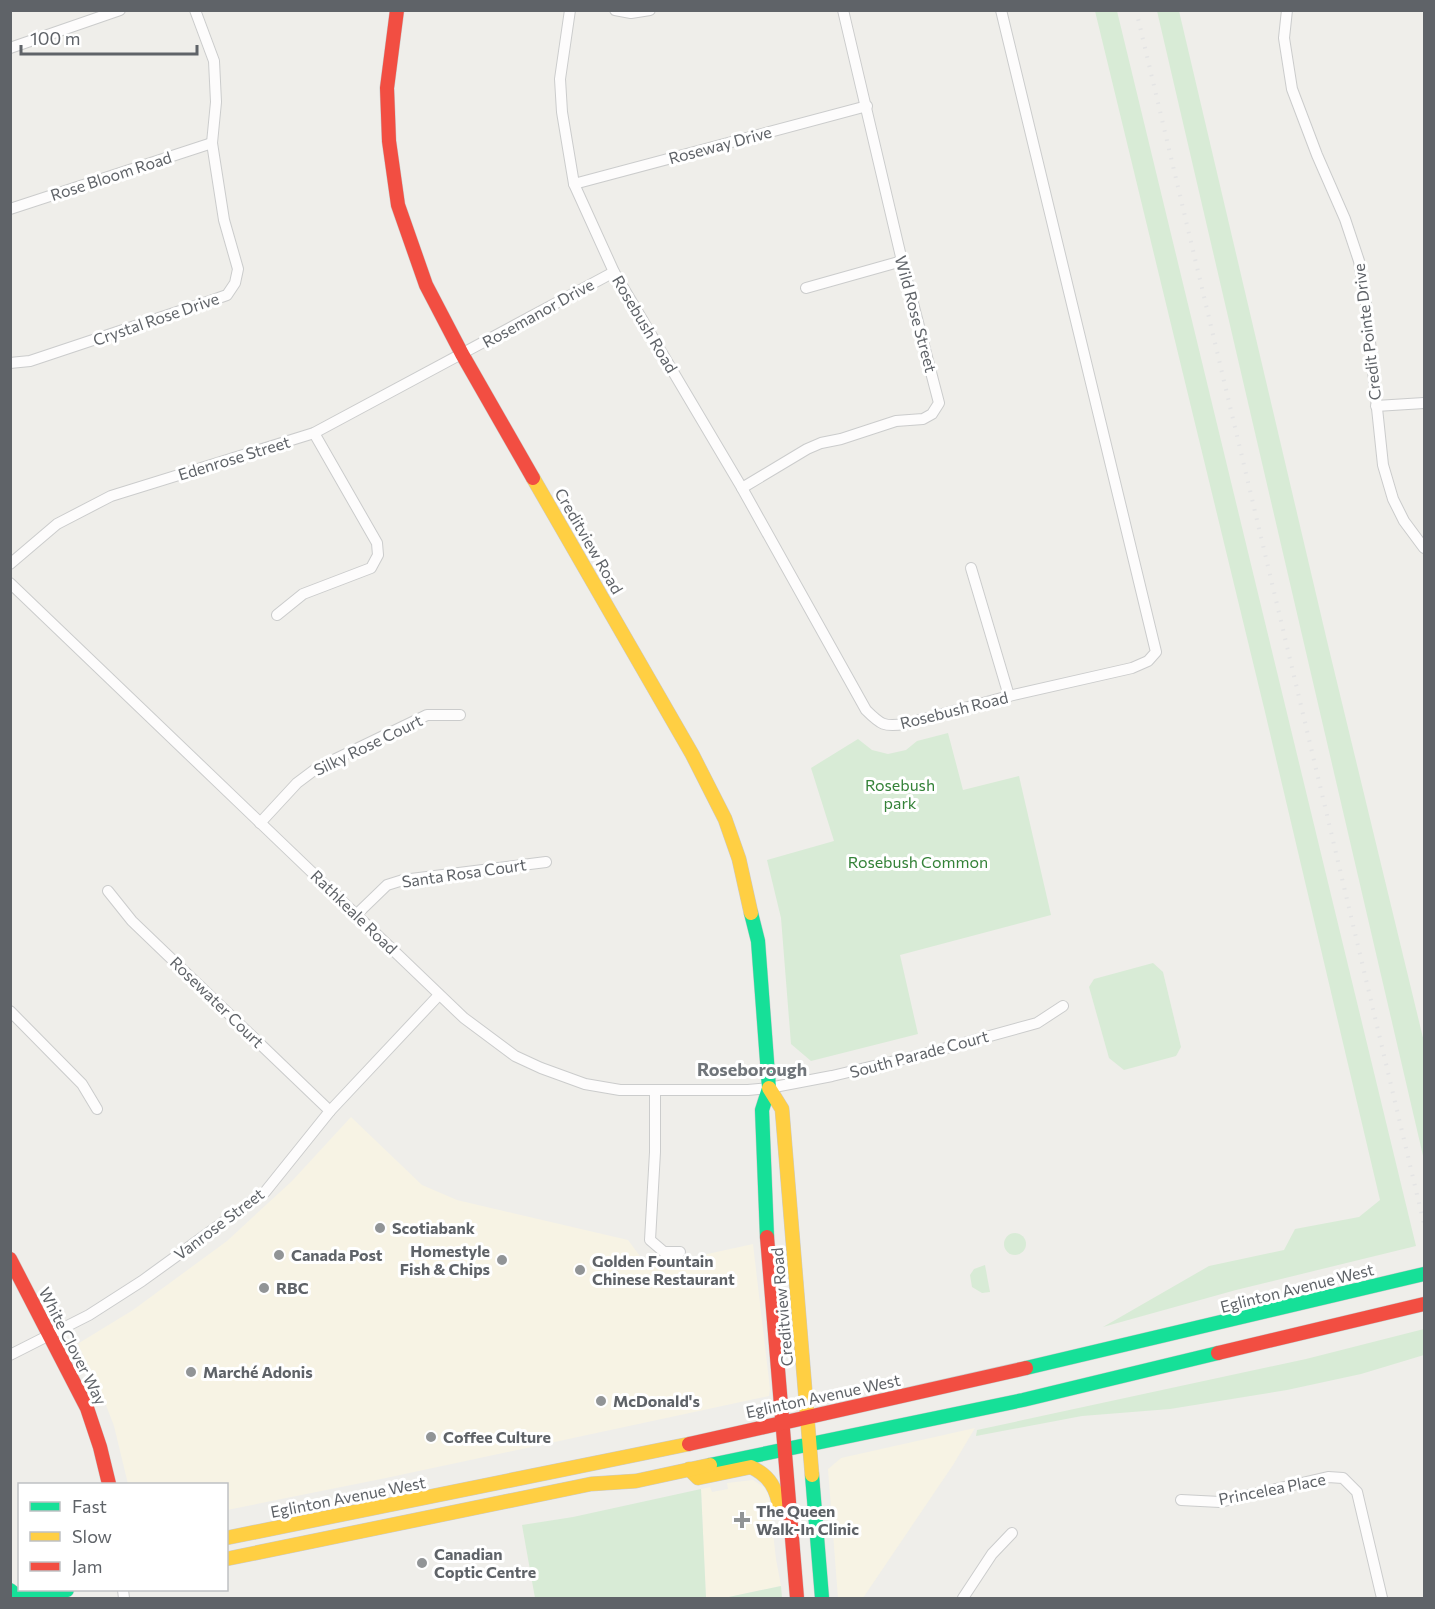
<svg xmlns="http://www.w3.org/2000/svg" width="1435" height="1609" font-family="Commissioner,sans-serif">
<style>
.commercial{fill:#f7f3e4}
.green{fill:#d8ebd6}
.lines{fill:none;stroke-linecap:round;stroke-linejoin:round}
.street-casing{stroke:#cbcccc;stroke-width:12}
.fast-casing{stroke:#cacacb;stroke-width:15}
.slow-casing{stroke:#cacacb;stroke-width:15}
.jam-casing{stroke:#cacacb;stroke-width:15}
.street{stroke:#fdfcfc;stroke-width:10}
.fast{stroke:#16e098;stroke-width:14}
.slow{stroke:#ffcf43;stroke-width:14}
.jam{stroke:#f24e42;stroke-width:14}
.rail{stroke:#e4e4e4;stroke-width:4;stroke-dasharray:1.5 8;stroke-linecap:butt}
.poi-dot{fill:#919496;stroke:#fff;stroke-width:2}
.labels{text-anchor:middle;stroke-width:6;stroke-linejoin:round;paint-order:stroke}
.street-label{font-size:16px;fill:#5f6368;stroke:#fff}
.park-label{font-size:16px;fill:#348238;stroke:#fff}
.poi-label{font-size:16px;font-weight:bold;fill:#5f6368;stroke:#fff;text-anchor:start}
.neighbourhood-label{font-size:18px;font-weight:bold;fill:#70757a;stroke:#fff}
</style>
<rect width="100%" height="100%" fill="#efeeea"/>
<g class="commercial">
<polygon points="351,1117 422,1185 457,1200 628,1240 648,1267 753,1244 770,1389 769,1396 386,1478 227,1510 226,1484 128,1484 114,1426 98,1384 78,1345 79,1343 133,1310 227,1241 292,1181"/>
<polygon points="975,1428 953,1465 863,1598 838,1598 828,1469 841,1458"/>
<polygon points="753,1480 764,1487 769,1496 776,1559 781,1586 724,1598 706,1598 701,1489 710,1487 712,1492 728,1489 727,1483"/>
</g>
<g class="green">
<polygon points="1095,11 1117,11 1416,1246 1236,1290 1103,1327 1209,1266 1284,1250 1295,1229 1359,1217 1380,1200 1265,712"/>
<polygon points="1157,11 1179,11 1328,645 1424,1042 1424,1160"/>
<polygon points="948,733 963,790 1019,776 1051,915 900,955 918,1034 811,1061 791,1044 781,918 767,860 834,841 811,768 858,739 872,750 888,754 906,750 917,741"/>
<polygon points="1153,963 1163,972 1181,1047 1176,1056 1124,1070 1109,1058 1089,987 1094,979"/>
<circle cx="1015" cy="1244" r="11"/>
<polygon points="985,1265 990,1292 982,1293 972,1287 970,1275 974,1269"/>
<polygon points="1424,1329 1424,1355 1361,1374 1287,1390 1170,1409 1082,1416 976,1436 977,1430 1306,1359"/>
<polygon points="701,1489 706,1598 535,1598 522,1525 573,1517"/>
<polygon points="781,1586 782,1598 724,1598"/>
</g>
<g class="lines">
<defs>
<g id="street">
<path d="M570 10 560 79 562 112 574 184 614 272 742 488 866 710C881 725 884 727 905 724L1009 696 1132 668 1148 661 1156 652 1001 10"/>
<polyline points="615,10 631,13 650,10"/>
<polyline points="1287,10 1284,38 1292,89 1317,155 1345,219 1359,261 1366,304 1383,465 1393,499 1404,521 1424,548"/>
<polyline points="10,48 120,10"/>
<polyline points="574,184 867,106"/>
<polyline points="10,209 212,143"/>
<polyline points="806,288 902,261"/>
<polyline points="10,363 30,361 210,301 227,295 235,283 238,269 224,220 212,143 216,102 214,61 195,10"/>
<polyline points="1376,406 1424,403"/>
<polyline points="742,488 807,449 821,443 841,439 896,421 923,419 932,414 939,403 902,261 843,10"/>
<polyline points="10,564 57,524 111,496 314,433 614,272"/>
<polyline points="971,568 1009,696"/>
<polyline points="10,583 464,1018 515,1056 541,1068 585,1084 620,1090 748,1090 769,1088 832,1076 928,1053 1037,1023 1063,1006"/>
<polyline points="277,615 303,594 371,568 378,555 377,543 314,433"/>
<polyline points="260,823 297,783 317,768 427,715 460,715"/>
<polyline points="108,891 132,921 330,1111"/>
<polyline points="357,914 387,885 403,880 546,862"/>
<polyline points="10,1011 82,1084 97,1109"/>
<polyline points="655,1091 655,1152 650,1240 664,1252 680,1252"/>
<polyline points="10,1355 89,1315 142,1281 265,1192 330,1111 439,995"/>
<polyline points="1181,1500 1220,1502 1328,1477 1343,1478 1357,1492 1382,1598"/>
<polyline points="123,1590 124,1598"/>
<polyline points="963,1598 992,1554 1012,1533"/>
</g>
<g id="fast">
<polyline points="751,913 758,941 769,1088 762,1110 767,1237"/>
<polyline points="1026,1368 1424,1274"/>
<polyline points="710,1465 1023,1400 1218,1353"/>
<polyline points="812,1475 822,1598"/>
<polyline points="10,1590 20,1598 67,1590"/>
</g>
<g id="slow">
<polyline points="533,478 692,754 725,819 739,859 751,913"/>
<polyline points="769,1088 782,1109 812,1475"/>
<path d="M689 1469 698 1478 751 1467C770 1476 777 1489 780 1510"/>
<polyline points="226,1538 689,1444"/>
<polyline points="226,1559 591,1484 636,1481 710,1465"/>
</g>
<g id="jam">
<polyline points="397,10 387,88 389,141 398,205 426,285 462,354 533,478"/>
<polyline points="767,1237 797,1598"/>
<polyline points="10,1259 87,1408 100,1447 109,1484"/>
<polyline points="1218,1353 1424,1304"/>
<polyline points="689,1444 1026,1368"/>
</g>
</defs>
<use href="#street" class="street-casing"/>
<use href="#fast" class="fast-casing"/>
<use href="#slow" class="slow-casing"/>
<use href="#jam" class="jam-casing"/>
<use href="#street" class="street"/>
<use href="#fast" class="fast"/>
<use href="#slow" class="slow"/>
<use href="#jam" class="jam"/>
<polyline class="rail" points="1136,10 1424,1224"/>
</g>
<g class="poi-dot">
<circle cx="380" cy="1228" r="6"/>
<circle cx="279" cy="1255" r="6"/>
<circle cx="502" cy="1260" r="6"/>
<circle cx="580" cy="1270" r="6"/>
<circle cx="264" cy="1288" r="6"/>
<circle cx="191" cy="1372" r="6"/>
<circle cx="601" cy="1401" r="6"/>
<circle cx="431" cy="1437" r="6"/>
<path d="M739 1511h6v6h6v6h-6v6h-6v-6h-6v-6h6z"/>
<circle cx="422" cy="1563" r="6"/>
</g>
<g class="labels">
<g class="street-label">
<text transform="translate(720 145) rotate(-15)" y="6">Roseway Drive</text>
<text transform="translate(111 176) rotate(-18)" y="6">Rose Bloom Road</text>
<text transform="translate(538 313) rotate(-29)" y="6">Rosemanor Drive</text>
<text transform="translate(916 314) rotate(75)" y="6">Wild Rose Street</text>
<text transform="translate(156 319) rotate(-19)" y="6">Crystal Rose Drive</text>
<text transform="translate(645 324) rotate(59)" y="6">Rosebush Road</text>
<text transform="translate(1367 332) rotate(-97)" y="6">Credit Pointe Drive</text>
<text transform="translate(234 458) rotate(-17)" y="6">Edenrose Street</text>
<text transform="translate(589 541) rotate(60)" y="6">Creditview Road</text>
<text transform="translate(954 710) rotate(-14)" y="6">Rosebush Road</text>
<text transform="translate(368 745) rotate(-26)" y="6">Silky Rose Court</text>
<text transform="translate(464 873) rotate(-8)" y="6">Santa Rosa Court</text>
<text transform="translate(354 912) rotate(44)" y="6">Rathkeale Road</text>
<text transform="translate(217 1002) rotate(44)" y="6">Rosewater Court</text>
<text transform="translate(919 1054) rotate(-15)" y="6">South Parade Court</text>
<text transform="translate(219 1224) rotate(-37)" y="6">Vanrose Street</text>
<text transform="translate(1297 1288) rotate(-14)" y="6">Eglinton Avenue West</text>
<text transform="translate(782 1307) rotate(-95)" y="6">Creditview Road</text>
<text transform="translate(73 1346) rotate(63)" y="6">White Clover Way</text>
<text transform="translate(823 1396) rotate(-12)" y="6">Eglinton Avenue West</text>
<text transform="translate(1272 1489) rotate(-11)" y="6">Princelea Place</text>
<text transform="translate(348 1497) rotate(-11)" y="6">Eglinton Avenue West</text>
</g>
<g class="park-label">
<text x="900" y="791">Rosebush<tspan x="900" dy="18">park</tspan></text>
<text x="918" y="868">Rosebush Common</text>
</g>
<g class="poi-label">
<text x="392" y="1234">Scotiabank</text>
<text x="490" y="1257" text-anchor="end">Homestyle<tspan x="490" dy="18">Fish &amp; Chips</tspan></text>
<text x="291" y="1261">Canada Post</text>
<text x="592" y="1267">Golden Fountain<tspan x="592" dy="18">Chinese Restaurant</tspan></text>
<text x="276" y="1294">RBC</text>
<text x="203" y="1378">Marché Adonis</text>
<text x="613" y="1407">McDonald's</text>
<text x="443" y="1443">Coffee Culture</text>
<text x="756" y="1517">The Queen<tspan x="756" dy="18">Walk-In Clinic</tspan></text>
<text x="434" y="1560">Canadian<tspan x="434" dy="18">Coptic Centre</tspan></text>
</g>
<g class="neighbourhood-label">
<text x="752" y="1076">Roseborough</text>
</g>
</g>
<rect width="1435" height="1609" fill="none" stroke="#5f6368" stroke-width="24"/>
<rect x="18" y="1483" width="210" height="108" fill="#ffffff" stroke="#bfc1c3" stroke-width="1.5"/>
<rect x="30" y="1502" width="30" height="9" fill="#16e098" stroke="#bfc1c3" stroke-width="1.5"/>
<text x="72" y="1513" font-size="18" fill="#5f6368">Fast</text>
<rect x="30" y="1532" width="30" height="9" fill="#ffcf43" stroke="#bfc1c3" stroke-width="1.5"/>
<text x="72" y="1543" font-size="18" fill="#5f6368">Slow</text>
<rect x="30" y="1562" width="30" height="9" fill="#f24e42" stroke="#bfc1c3" stroke-width="1.5"/>
<text x="72" y="1573" font-size="18" fill="#5f6368">Jam</text>
<path d="M21 45v9h176v-9" fill="none" stroke="#5f6368" stroke-width="3"/>
<text x="30" y="45" font-size="18" fill="#5f6368" stroke="#ffffff" stroke-width="4.5" paint-order="stroke">100 m</text>
</svg>
